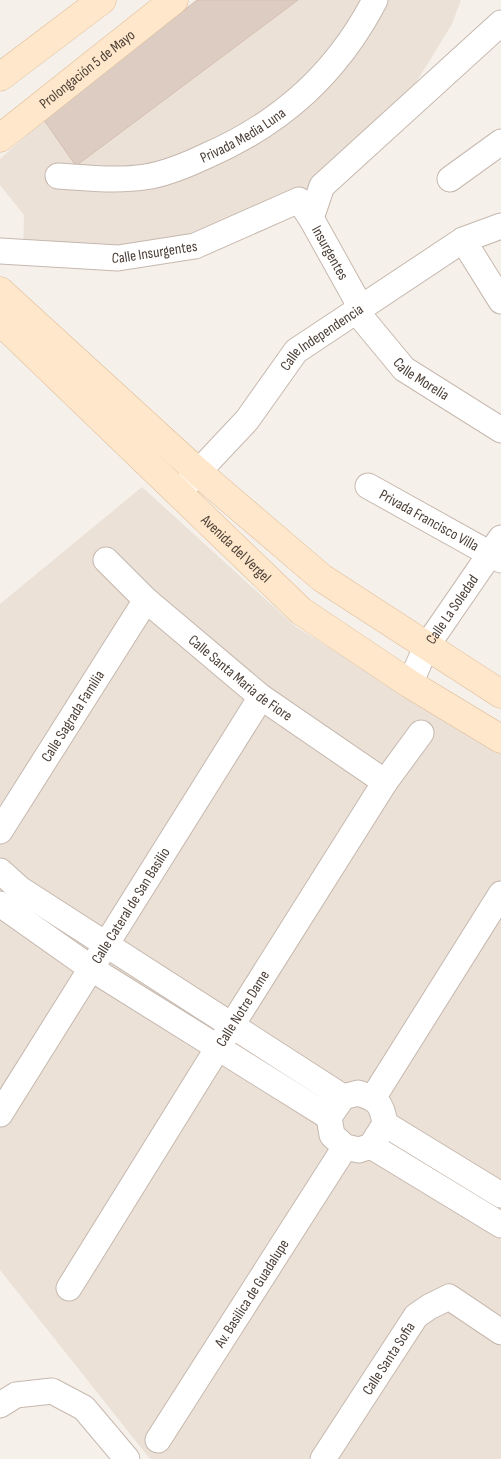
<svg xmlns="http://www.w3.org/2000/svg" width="501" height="1459" font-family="'Sofia Sans Condensed',sans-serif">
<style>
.residential{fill:#ebe1d7}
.building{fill:#dcccc1;stroke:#d5bfb0}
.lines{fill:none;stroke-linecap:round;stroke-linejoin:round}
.street-casing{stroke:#c6b8ae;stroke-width:27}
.secondary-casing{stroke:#debc97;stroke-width:29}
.street{stroke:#fff;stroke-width:25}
.secondary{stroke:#ffe7cb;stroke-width:28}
.labels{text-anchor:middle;stroke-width:5;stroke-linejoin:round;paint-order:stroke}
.street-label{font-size:15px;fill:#4b3f37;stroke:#fff}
</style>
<rect width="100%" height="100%" fill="#f6f0ea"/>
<g class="residential">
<polygon points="298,0 461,0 452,24 412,89 322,186 187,247 23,253 24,215 0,185 0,159 44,120 77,166"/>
<polygon points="142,487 296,627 501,754 501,1459 150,1459 0,1270 0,604"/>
</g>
<polygon class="building" points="197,0 298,0 76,166 44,120"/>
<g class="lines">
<defs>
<g id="street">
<path id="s1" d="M58 176C87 178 117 181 145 177 166 174 187 165 206 156 282 123 337 73 375 0"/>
<polyline points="450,179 501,142"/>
<polyline points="311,218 322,186 501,23"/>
<polyline points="463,240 501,301"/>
<path id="s2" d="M0 251 118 258 195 246 299 200 311 218 361 308"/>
<path id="s3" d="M356 311 404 369 501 430"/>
<path id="s4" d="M368 486 501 560"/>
<path id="s5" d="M184 487 247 420 296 351 463 240 501 226"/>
<path id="s6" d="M106 560 146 600 261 697 385 782"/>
<path id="s7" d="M410 684 426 647 501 538"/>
<path id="s8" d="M0 831 146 600"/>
<polyline points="0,871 20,889 343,1097"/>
<polyline points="0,904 92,969 329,1117"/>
<path d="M358 1093C378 1099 382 1104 385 1124L371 1146 359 1150 345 1147 332 1135 329 1117 343 1097Z"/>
<polyline points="373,1098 501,894"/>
<path id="s9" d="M0 1114 261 697"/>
<polyline points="385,1124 501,1195"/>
<polyline points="371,1146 501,1225"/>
<path id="s10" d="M69 1288 232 1025 385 782 421 733"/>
<polyline points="0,1405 16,1395 52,1391 84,1408 127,1459"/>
<path id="s11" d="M158 1440 345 1147"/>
<path id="s12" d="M323 1459 416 1316 429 1307 449 1297 501 1332"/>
</g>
<g id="secondary">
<polyline points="0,77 102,0"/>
<path id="s13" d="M0 138 174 0"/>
<polyline points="0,291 198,472 322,578 501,694"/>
<path id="s14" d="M0 321 301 611 410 684 501 739"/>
</g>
</defs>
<use href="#street" class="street-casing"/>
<use href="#secondary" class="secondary-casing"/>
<use href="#street" class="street"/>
<use href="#secondary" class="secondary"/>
</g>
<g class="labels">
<g class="street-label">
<text dy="5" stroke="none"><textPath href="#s13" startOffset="111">Prolongación 5 de Mayo</textPath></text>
<text dy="5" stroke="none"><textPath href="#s1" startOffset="194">Privada Media Luna</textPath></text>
<text dy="5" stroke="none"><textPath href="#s2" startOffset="155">Calle Insurgentes</textPath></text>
<text dy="5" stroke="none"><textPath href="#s2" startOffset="371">Insurgentes</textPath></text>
<text dy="5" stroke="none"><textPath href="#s5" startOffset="205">Calle Independencia</textPath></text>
<text dy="5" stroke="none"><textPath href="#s3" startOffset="95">Calle Morelia</textPath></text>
<text dy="5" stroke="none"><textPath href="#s4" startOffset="70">Privada Francisco Villa</textPath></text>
<text dy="5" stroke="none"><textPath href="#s14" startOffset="328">Avenida del Vergel</textPath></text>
<text dy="5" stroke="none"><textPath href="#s7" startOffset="86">Calle La Soledad</textPath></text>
<text dy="5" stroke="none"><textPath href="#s6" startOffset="179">Calle Santa Maria de Fiore</textPath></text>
<text dy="5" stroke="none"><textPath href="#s8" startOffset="136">Calle Sagrada Familia</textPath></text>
<text dy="5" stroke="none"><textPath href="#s9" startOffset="246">Calle Cateral de San Basilio</textPath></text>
<text dy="5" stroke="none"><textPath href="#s10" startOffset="329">Calle Notre Dame</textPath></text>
<text dy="5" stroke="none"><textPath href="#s11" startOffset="174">Av. Basilica de Guadalupe</textPath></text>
<text dy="5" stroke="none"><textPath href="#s12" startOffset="120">Calle Santa Sofia</textPath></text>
</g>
</g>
</svg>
